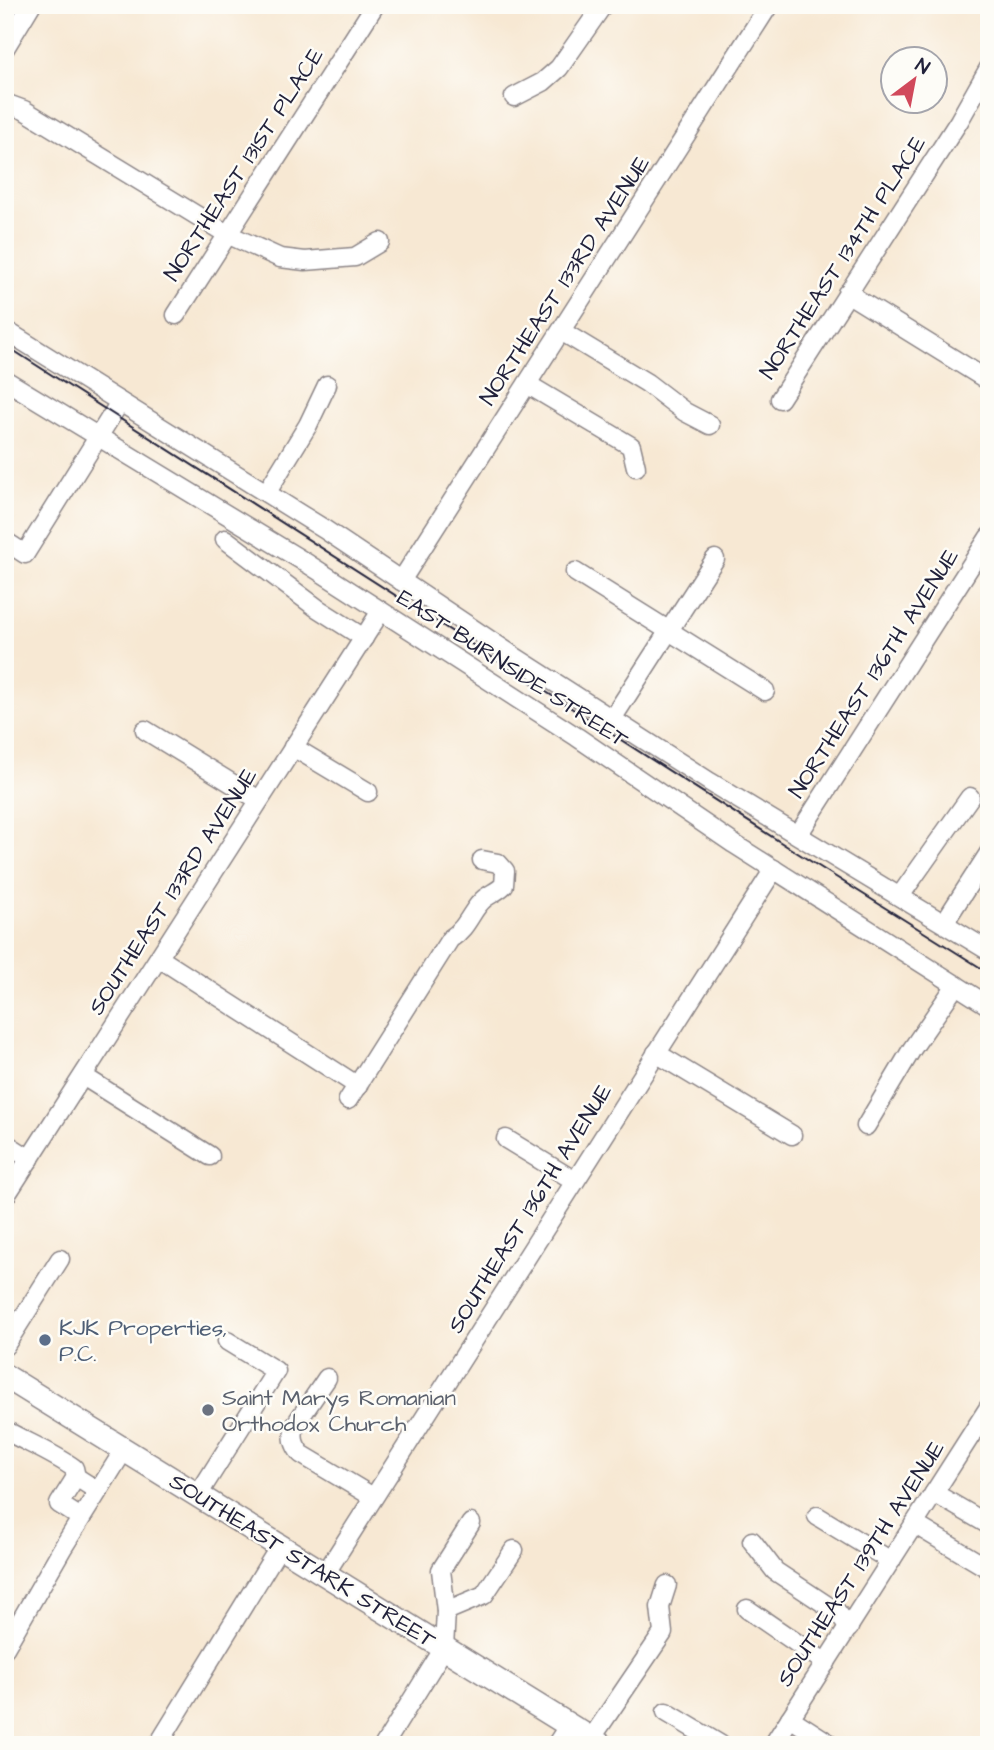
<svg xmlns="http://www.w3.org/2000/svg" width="994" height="1750" font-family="'Architects Daughter',sans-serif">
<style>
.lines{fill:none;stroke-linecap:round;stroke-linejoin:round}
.minor-casing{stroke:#8c8587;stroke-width:21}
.major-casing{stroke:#8c8587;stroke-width:26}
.minor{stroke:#fff;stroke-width:18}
.major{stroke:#fff;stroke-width:23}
.tram{stroke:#22223b;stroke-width:2}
.service-dot{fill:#5c6f8a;stroke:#fdfcf7;stroke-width:2.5}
.worship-dot{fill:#6b7280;stroke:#fdfcf7;stroke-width:2.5}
.labels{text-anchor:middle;stroke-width:5;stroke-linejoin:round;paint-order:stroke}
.street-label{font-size:23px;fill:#22223b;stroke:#fdfcf7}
.service-label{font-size:23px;fill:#4e5e75;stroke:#fdfcf7;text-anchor:start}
.worship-label{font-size:23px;fill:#5b616d;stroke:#fdfcf7;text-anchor:start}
</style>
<rect width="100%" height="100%" fill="#fdfcf7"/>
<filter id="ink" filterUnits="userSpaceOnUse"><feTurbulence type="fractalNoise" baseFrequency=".0143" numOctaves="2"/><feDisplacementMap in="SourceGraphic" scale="14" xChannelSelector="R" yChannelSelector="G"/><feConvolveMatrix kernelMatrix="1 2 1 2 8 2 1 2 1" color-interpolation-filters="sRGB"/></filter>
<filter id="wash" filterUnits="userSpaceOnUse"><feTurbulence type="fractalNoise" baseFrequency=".00686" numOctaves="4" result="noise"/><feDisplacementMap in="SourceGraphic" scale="28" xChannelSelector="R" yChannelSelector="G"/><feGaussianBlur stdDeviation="1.57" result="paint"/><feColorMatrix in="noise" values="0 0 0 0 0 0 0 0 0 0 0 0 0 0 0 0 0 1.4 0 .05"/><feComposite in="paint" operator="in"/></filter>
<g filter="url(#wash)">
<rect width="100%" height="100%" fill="#f7e8d3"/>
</g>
<g filter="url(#ink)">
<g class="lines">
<defs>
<g id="minor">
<polyline points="5,48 31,5"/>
<polyline points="514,97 543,82 559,68 603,5"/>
<polyline points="5,103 24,110 227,234 280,258 305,261 355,257 380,242"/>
<polyline points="847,293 989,381"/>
<polyline points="176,315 375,5"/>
<polyline points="5,330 324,529 512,655 710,782 989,951"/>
<polyline points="561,331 647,383 685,412 710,425"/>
<polyline points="5,380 308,564 577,737 734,844 989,1006"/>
<polyline points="527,384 631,446 636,467"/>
<polyline points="780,399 959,121 989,68"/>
<polyline points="267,492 308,425 327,385"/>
<polyline points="225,539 317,608 364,638"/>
<polyline points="5,541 25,554 120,402"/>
<polyline points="575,572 765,691"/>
<polyline points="401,581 769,5"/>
<polyline points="612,719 715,559"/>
<polyline points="145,730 259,800"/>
<polyline points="293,747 368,792"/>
<polyline points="798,835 989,537"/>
<polyline points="900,896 970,797"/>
<polyline points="944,923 989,853"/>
<polyline points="159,958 358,1086"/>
<polyline points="656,1053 792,1135"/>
<polyline points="83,1076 210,1156"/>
<path d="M348 1100 450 939C469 927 471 909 485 898 492 893 498 891 504 885L505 871 498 863 482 860"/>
<polyline points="866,1126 912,1049 956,985"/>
<polyline points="506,1139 575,1181"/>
<polyline points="5,1143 30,1159"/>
<polyline points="5,1197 381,611"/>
<polyline points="5,1346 60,1259"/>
<path d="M327 1378 295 1425C292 1437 293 1444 301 1454L373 1497"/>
<path d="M5 1430C28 1443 53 1453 74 1468L76 1477"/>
<polyline points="934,1493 989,1525"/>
<polyline points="198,1495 276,1371 227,1341"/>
<polyline points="817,1516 891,1561"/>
<polyline points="81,1518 59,1504 76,1477 98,1491"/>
<polyline points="914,1524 989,1569"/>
<polyline points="752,1541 775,1571 837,1612 849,1628"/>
<polyline points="325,1574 774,869"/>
<polyline points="747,1609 826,1663"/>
<polyline points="446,1611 441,1570 471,1523"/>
<polyline points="5,1648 62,1549 124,1450"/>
<polyline points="666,1712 721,1745"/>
<polyline points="790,1718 832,1745"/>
<polyline points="591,1739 663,1633 660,1607 667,1585"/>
<polyline points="158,1745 280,1546"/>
<polyline points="384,1745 444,1648 446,1611 484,1595 514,1550"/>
<polyline points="556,1745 569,1725"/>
<polyline points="773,1745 989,1407"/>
</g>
<polyline id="major" points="5,1376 601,1745"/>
</defs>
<use href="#minor" class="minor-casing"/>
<use href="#major" class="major-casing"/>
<use href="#minor" class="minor"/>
<use href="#major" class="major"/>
<polyline class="tram" points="5,345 788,847 989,973"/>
</g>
</g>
<circle class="service-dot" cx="45" cy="1340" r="7"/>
<circle class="worship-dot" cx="208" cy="1410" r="7"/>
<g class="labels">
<g class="street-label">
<text transform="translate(243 164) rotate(-57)" y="8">NORTHEAST 131ST PLACE</text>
<text transform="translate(842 257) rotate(-57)" y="8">NORTHEAST 134TH PLACE</text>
<text transform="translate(564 280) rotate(-57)" y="8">NORTHEAST 133RD AVENUE</text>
<text transform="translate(513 668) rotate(33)" y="8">EAST BURNSIDE STREET</text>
<text transform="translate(873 673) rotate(-57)" y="8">NORTHEAST 136TH AVENUE</text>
<text transform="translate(172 891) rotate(-57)" y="8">SOUTHEAST 133RD AVENUE</text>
<text transform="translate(529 1208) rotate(-58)" y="8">SOUTHEAST 136TH AVENUE</text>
<text transform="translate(303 1560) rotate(32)" y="8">SOUTHEAST STARK STREET</text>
<text transform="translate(860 1563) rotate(-57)" y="8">SOUTHEAST 139TH AVENUE</text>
</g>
<g class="service-label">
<text x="59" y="1335">KJK Properties,<tspan x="59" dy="26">P.C.</tspan></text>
</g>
<g class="worship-label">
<text x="222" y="1405">Saint Marys Romanian<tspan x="222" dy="26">Orthodox Church</tspan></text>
</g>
</g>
<rect width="994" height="1750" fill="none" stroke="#fdfcf7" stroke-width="28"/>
<g transform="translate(914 80) rotate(32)"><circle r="33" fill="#fdfcf7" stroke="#a5a5ac" stroke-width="2"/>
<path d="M0-5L12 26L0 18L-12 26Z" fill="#d1495b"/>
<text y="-10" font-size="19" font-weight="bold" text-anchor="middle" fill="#22223b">N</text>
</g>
</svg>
